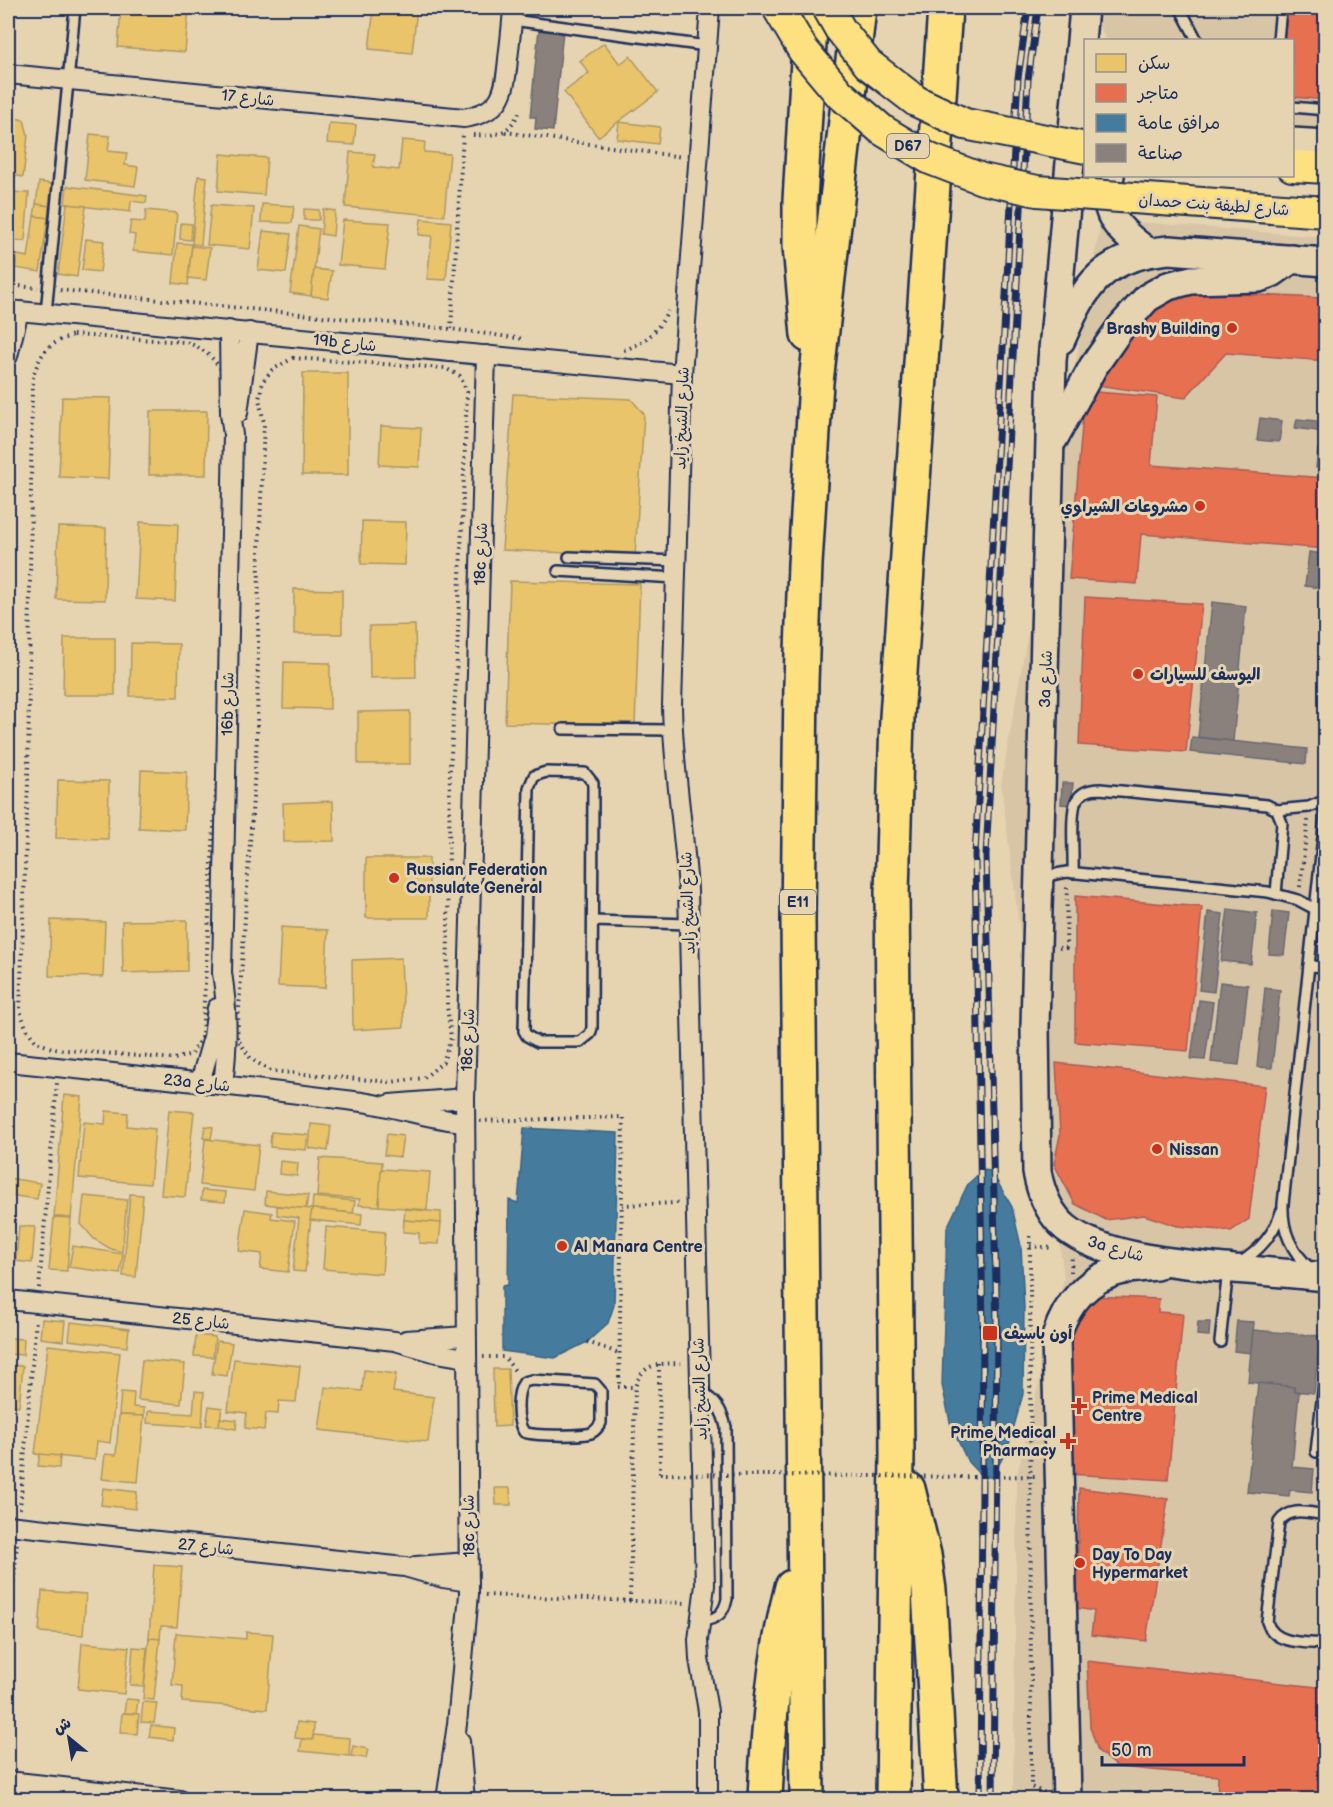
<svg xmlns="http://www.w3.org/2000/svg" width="1333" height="1807" font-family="'Balsamiq Sans','Playpen Sans Arabic',sans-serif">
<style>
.built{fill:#d8c5a6}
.homes{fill:#e9c46a;stroke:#ab9766;stroke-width:1.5}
.shops{fill:#e76f51;stroke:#aa5c55;stroke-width:1.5}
.public{fill:#457b9d;stroke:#38648a;stroke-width:1.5}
.industry{fill:#8a817c;stroke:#696873;stroke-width:1.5}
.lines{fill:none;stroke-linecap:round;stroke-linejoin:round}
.lane-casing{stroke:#1b2f5e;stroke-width:14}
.street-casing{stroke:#1b2f5e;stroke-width:22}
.secondary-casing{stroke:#1b2f5e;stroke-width:32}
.primary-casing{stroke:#1b2f5e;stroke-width:34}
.highway-casing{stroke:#1b2f5e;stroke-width:38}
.path{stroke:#1b2f5e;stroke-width:4;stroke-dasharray:1.5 4.5;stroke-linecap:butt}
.lane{stroke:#e6d4b1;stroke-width:9}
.street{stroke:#e6d4b1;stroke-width:18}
.secondary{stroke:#e6d4b1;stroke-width:27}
.primary{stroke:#fde080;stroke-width:30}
.highway{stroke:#fde080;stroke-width:33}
.rail-casing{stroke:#1b2f5e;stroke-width:7}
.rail{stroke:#e6d4b1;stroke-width:4.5;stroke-dasharray:14;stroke-linecap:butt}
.primary-bridge-casing{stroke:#1b2f5e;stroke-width:34;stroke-linecap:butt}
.path-bridge{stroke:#1b2f5e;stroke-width:4;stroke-dasharray:1.5 4.5;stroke-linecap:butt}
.primary-bridge{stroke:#fde080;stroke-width:30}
.poi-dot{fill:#c8321e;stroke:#e6d4b1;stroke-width:2}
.labels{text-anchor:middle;stroke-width:6;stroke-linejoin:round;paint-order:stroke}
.shield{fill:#e6d4b1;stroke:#586077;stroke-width:1.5}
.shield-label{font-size:15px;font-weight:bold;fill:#1b2f5e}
.street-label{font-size:16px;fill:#1b2f5e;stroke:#e6d4b1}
.poi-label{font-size:16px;font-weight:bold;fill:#1b2f5e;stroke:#e6d4b1;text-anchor:start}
</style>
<rect width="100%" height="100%" fill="#e6d4b1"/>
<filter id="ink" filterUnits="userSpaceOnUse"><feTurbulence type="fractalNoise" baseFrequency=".0167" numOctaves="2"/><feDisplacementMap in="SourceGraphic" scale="12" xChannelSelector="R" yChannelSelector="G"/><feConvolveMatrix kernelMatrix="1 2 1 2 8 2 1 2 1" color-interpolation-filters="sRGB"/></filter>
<g filter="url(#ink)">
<g class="built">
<polygon points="1090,8 1325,8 1325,129 1293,125 1292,40 1106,40"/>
<polygon points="1101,219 1325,237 1325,1799 1013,1799 1017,1474 1064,1278 1001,784"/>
</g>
<g class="homes">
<polygon points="121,8 189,8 185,52 118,47"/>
<polygon points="374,8 417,8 412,53 369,49"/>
<polygon points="604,43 620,64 630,56 658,92 598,137 564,92 589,73 580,61"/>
<polygon points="11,117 24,120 28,135 23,177 8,174 8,119"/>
<polygon points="619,122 660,127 658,144 617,139"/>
<polygon points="329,123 356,125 354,145 327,143"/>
<polygon points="90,134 110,136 108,151 127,153 125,165 138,167 135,186 85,180"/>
<polygon points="402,140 425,142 424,152 450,154 444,216 345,207 350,152 375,154 373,167 399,170"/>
<polygon points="221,154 267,158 264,195 218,191"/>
<polygon points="198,176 207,177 201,245 192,244"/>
<polygon points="39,182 52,184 49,206 36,204"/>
<polygon points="67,186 147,196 146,203 131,201 130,212 65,204"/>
<polygon points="8,192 29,193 25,241 11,240 11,232 8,231"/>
<polygon points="36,204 49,206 48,218 34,216"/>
<polygon points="67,204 86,206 77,277 58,274"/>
<polygon points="262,204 294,206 292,223 261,222"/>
<polygon points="211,205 254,208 250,249 207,245"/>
<polygon points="304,209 319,210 319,220 304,220"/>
<polygon points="323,209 335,211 333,236 321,234"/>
<polygon points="146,210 177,213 173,255 133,251 135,235 129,234 131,221 145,222"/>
<polygon points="34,216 48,218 40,272 15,268 17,255 28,257"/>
<polygon points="421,219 451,222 446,280 427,279 432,236 419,235"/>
<polygon points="343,220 390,223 385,269 338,265"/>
<polygon points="181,223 192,224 191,240 180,239"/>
<polygon points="299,226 319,229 311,296 290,293"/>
<polygon points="263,231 291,234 286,273 258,270"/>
<polygon points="86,239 104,241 100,272 82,270"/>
<polygon points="177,243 192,244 188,285 173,283"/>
<polygon points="192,246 210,248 206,280 188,278"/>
<polygon points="314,269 332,271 328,298 311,296"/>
<polygon points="303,373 348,373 348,475 302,475"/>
<polygon points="513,394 631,399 644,414 635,556 502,550"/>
<polygon points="62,397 111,398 108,479 59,477"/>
<polygon points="150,411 207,411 206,475 149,475"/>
<polygon points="381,426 421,428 419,467 379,465"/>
<polygon points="362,521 406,522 405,565 361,564"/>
<polygon points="140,522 178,524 175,601 136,599"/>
<polygon points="58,527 106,528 105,600 56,599"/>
<polygon points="510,581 640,584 635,726 505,723"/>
<polygon points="294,589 342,590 342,634 294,634"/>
<polygon points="415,625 416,677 370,678 369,626"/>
<polygon points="64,638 115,638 115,695 63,695"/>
<polygon points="131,643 179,644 178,697 130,696"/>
<polygon points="284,662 330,663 330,709 283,708"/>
<polygon points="410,711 410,764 358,764 358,712"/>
<polygon points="141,770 187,772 185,830 139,828"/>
<polygon points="58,780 109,781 108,839 56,838"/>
<polygon points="333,801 334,841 284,842 283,803"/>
<rect x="366" y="858" width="63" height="60"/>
<polygon points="51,920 105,922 103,977 49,976"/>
<polygon points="187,920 187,971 123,973 122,921"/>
<polygon points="281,927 328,930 325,988 278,986"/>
<polygon points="401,958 404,1027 353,1030 352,960"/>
<polygon points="64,1095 82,1097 71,1218 54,1217"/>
<polygon points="169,1110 194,1112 185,1197 161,1195"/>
<polygon points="106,1111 128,1113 127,1126 155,1129 150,1184 79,1178 84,1122 105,1124"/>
<polygon points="311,1124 331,1126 328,1151 309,1148"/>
<polygon points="205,1126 213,1127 211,1139 203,1138"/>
<polygon points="271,1132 308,1135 306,1150 270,1147"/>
<polygon points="387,1134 403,1136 400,1157 384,1155"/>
<polygon points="205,1139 259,1145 254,1191 200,1185"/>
<polygon points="320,1158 382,1162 379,1206 359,1205 360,1199 317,1196"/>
<polygon points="280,1161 298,1163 297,1176 279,1174"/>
<polygon points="381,1169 430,1172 427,1210 379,1206"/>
<polygon points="8,1178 40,1183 37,1199 8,1195"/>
<polygon points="202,1190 226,1192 225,1202 201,1200"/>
<polygon points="266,1191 308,1195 306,1209 265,1204"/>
<polygon points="130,1194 143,1195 136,1277 123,1276"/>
<polygon points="84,1196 127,1200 122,1252 111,1249 94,1239 81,1224"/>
<polygon points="313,1197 355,1201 353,1213 312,1209"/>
<polygon points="277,1206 312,1209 305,1272 293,1271 299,1218 277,1215"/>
<polygon points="245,1209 272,1213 271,1218 295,1221 288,1272 260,1269 262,1254 239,1251"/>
<polygon points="312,1209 362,1214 361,1225 310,1220"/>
<polygon points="405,1209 441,1212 441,1223 404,1220"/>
<polygon points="54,1217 71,1218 67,1271 49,1270"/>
<polygon points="404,1220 441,1223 439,1244 419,1243 419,1233 403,1232"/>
<polygon points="19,1226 35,1227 32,1263 16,1261"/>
<polygon points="326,1227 385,1232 382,1274 323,1269"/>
<polygon points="73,1246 123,1254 120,1274 69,1267"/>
<polygon points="42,1319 65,1321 63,1341 40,1338"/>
<polygon points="71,1322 129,1329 127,1347 69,1340"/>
<polygon points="196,1335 215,1337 213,1357 194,1356"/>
<polygon points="8,1338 24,1339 23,1355 8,1354"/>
<polygon points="217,1341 232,1343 227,1376 212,1374"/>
<polygon points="48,1345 120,1353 110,1443 97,1441 95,1460 35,1454"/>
<polygon points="234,1359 300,1366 296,1402 279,1401 278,1414 266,1413 264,1430 245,1428 247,1413 228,1411"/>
<polygon points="142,1360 185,1364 181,1404 138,1400"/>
<polygon points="9,1365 23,1366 19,1406 8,1404"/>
<polygon points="493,1369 508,1369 510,1426 494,1427"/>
<polygon points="364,1370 396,1374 393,1392 434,1397 428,1442 319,1430 325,1387 362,1391"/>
<polygon points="195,1391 204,1392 202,1427 147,1423 148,1411 193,1414"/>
<polygon points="121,1392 134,1393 133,1407 144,1408 144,1416 119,1415"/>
<polygon points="209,1406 222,1408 219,1426 206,1425"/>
<polygon points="119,1415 144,1416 138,1482 102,1479 105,1454 116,1455"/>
<polygon points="220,1418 237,1420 236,1429 219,1426"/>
<polygon points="40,1454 60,1456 59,1468 38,1466"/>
<polygon points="103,1488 137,1492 135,1509 101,1505"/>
<polygon points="495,1488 510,1488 511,1505 496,1505"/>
<polygon points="154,1565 182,1567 177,1627 161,1626 160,1639 149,1638"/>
<polygon points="42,1591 86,1594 83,1635 39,1632"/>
<polygon points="246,1632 273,1634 267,1709 182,1702 183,1686 172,1685 176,1633 246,1639"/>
<polygon points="149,1638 160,1639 154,1700 143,1699"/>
<polygon points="82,1643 129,1647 124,1694 78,1689"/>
<polygon points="133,1647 147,1648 144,1686 130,1685"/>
<polygon points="126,1699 138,1700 136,1714 124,1713"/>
<polygon points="143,1702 157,1703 154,1723 141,1722"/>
<polygon points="122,1713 139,1714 137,1734 120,1733"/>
<polygon points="297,1722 314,1724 313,1740 295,1738"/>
<polygon points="151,1725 174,1728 173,1740 149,1737"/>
<polygon points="313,1735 350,1738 349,1756 300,1751 302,1739 313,1740"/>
<polygon points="353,1746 368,1749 366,1758 351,1756"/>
</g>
<g class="shops">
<polygon points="1288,8 1326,8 1326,100 1292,97 1292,40 1284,40"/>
<polygon points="1171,291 1322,298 1326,303 1326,361 1226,353 1185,398 1090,384"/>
<polygon points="1085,391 1157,397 1151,465 1326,478 1326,549 1141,534 1137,584 1069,579"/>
<polygon points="1085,597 1202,604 1186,752 1079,745"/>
<polygon points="1075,896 1202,907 1188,1051 1075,1042"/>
<polygon points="1056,1063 1265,1086 1249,1219 1231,1231 1177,1226 1144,1215 1106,1220 1075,1204 1054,1164 1060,1135"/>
<polygon points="1093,1296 1159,1299 1158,1312 1183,1314 1168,1480 1068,1474 1066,1317"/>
<polygon points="1079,1488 1168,1499 1146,1641 1091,1635 1094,1611 1077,1608"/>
<polygon points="1087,1661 1326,1688 1326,1800 1217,1800 1218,1776 1118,1767 1098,1751 1090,1727"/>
</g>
<g class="public">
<polygon points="524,1128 618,1133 614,1305 608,1323 587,1342 555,1358 502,1351 502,1286 508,1285 509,1200 518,1203"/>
<polygon points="983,1170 991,1171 1012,1207 1021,1246 1024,1307 1023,1394 1008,1448 992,1477 982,1477 968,1462 951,1426 942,1385 947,1228 968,1184"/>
</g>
<g class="industry">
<polygon points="539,29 563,31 553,131 535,129 536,117 530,117"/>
<polygon points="1260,418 1282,421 1279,442 1257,440"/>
<polygon points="1297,419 1326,422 1325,432 1295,428"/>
<polygon points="1318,449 1326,449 1326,470 1316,468"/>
<polygon points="1309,552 1324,554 1320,588 1305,586"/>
<polygon points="1212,602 1246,606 1233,741 1198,737"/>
<polygon points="1192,737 1307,749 1306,764 1190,752"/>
<polygon points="1062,783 1073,783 1071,805 1061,804"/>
<polygon points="1228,909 1257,913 1251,964 1221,961"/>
<polygon points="1273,911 1289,913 1284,955 1269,954"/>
<polygon points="1208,912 1223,914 1214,992 1199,990"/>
<polygon points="1220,982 1248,985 1239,1065 1211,1062"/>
<polygon points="1265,988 1280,990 1272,1068 1257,1067"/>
<polygon points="1199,1000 1213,1002 1205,1060 1191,1059"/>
<polygon points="1322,1194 1326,1195 1326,1213 1319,1212"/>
<polygon points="1237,1321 1254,1322 1251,1353 1234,1351"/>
<polygon points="1198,1322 1210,1322 1209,1336 1197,1335"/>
<polygon points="1253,1330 1320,1336 1314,1393 1294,1391 1294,1387 1248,1382"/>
<polygon points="1258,1383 1294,1387 1294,1391 1299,1392 1292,1467 1314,1469 1312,1492 1290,1490 1289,1496 1247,1492"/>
</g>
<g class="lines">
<defs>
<g id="lane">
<polyline points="1180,8 1197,40"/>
<polyline points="512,20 707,46"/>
<polyline points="1278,40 1281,8"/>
<polyline points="1292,107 1326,110"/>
<polyline points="46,313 75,8"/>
<polyline points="569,557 677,561"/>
<polyline points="558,571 676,578"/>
<polyline points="563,729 673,730"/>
<polygon points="546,772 585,773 593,783 592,1028 590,1034 580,1042 538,1042 527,1036 524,1031 529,788 534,776"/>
<polyline points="1277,810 1309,807 1326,800"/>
<path d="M1073 873C1074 857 1070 814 1076 801 1081 792 1090 789 1100 789L1267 805 1277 810 1282 823 1276 894"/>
<polyline points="1044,883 1051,875 1067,872 1268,892 1298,900 1315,909"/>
<polyline points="593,921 688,924"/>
<polyline points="1309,966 1326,967"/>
<path d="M1239 1263C1259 1251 1274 1234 1281 1212"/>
<path d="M1311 1269C1291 1251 1282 1231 1283 1204L1326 809"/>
<polyline points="1220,1342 1228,1270"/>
<path d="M532 1380 595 1384 601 1391V1423C598 1427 596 1431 591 1433 582 1436 532 1436 524 1432 516 1421 516 1392 524 1382Z"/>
<path d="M699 1391C715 1400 722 1409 726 1427L727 1599C724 1614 716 1620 701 1621"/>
<polyline points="1316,1452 1326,1366"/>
<path d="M1326 1515C1309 1513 1290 1506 1279 1522L1267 1622C1274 1645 1305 1642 1326 1644"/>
</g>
<g id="street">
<path d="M8 74 464 118C502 112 505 93 508 59 510 42 512 25 513 8"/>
<polyline points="8,310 682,374"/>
<polyline points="8,356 19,311"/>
<polyline points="238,413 249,332"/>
<path d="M8 1062C126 1074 244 1087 362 1102 397 1107 429 1119 465 1122"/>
<polyline points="200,1082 213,1037 217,1008"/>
<path d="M223 1084C228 1047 228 1010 222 973L233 435 230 413 229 330"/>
<polyline points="390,1104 465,1098"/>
<polyline points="8,1300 395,1341 437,1353 466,1358"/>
<polyline points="406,1340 466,1336"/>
<polyline points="8,1525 405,1567 443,1578 469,1582"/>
<polyline points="416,1566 468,1562"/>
<polyline points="460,1741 465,1800"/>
<polyline points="8,1781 180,1800"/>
<polyline points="446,1800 457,1724 469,1594 465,1098 486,355"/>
<path d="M708 1800V1711L699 1659 698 1640 705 1585 688 890C684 828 673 768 672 705L682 374 710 8"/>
</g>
<g id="secondary">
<path d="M1084 8 1052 361 1035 1027 1037 1172C1041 1193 1049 1214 1066 1228 1105 1259 1186 1264 1234 1269 1264 1271 1295 1274 1326 1277"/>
<polyline points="1292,142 1326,144"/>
<path d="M1110 176C1099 213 1120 232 1148 252"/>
<path d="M1061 340C1085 284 1103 256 1169 250L1326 262"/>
<polyline points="1054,438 1093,367 1121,327 1147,298 1168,286 1191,280 1259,278 1272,273 1292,259"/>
<path d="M1067 1800 1056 1337C1066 1304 1088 1277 1123 1270 1134 1268 1145 1267 1156 1266"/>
</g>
<polyline id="primary" points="1292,166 1326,168"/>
<g id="highway">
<polyline points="808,335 800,246 800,201 811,8"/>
<polyline points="908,1489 924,1555 929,1590 941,1800"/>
<path d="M765 1800C768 1729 774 1656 792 1587"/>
<polyline points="807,1800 798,921 801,683 805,564 816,382 859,8"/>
<polyline points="893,1800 897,1453 892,893 897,717 945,8"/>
</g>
</defs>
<use href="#lane" class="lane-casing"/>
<use href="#street" class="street-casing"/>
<use href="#secondary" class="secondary-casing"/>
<use href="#primary" class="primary-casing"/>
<use href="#highway" class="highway-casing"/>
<g class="path">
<polyline points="505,132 682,157"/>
<path d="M473 135C498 137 510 133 520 110"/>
<polyline points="8,285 38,288"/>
<polyline points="60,290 451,329 524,339"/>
<polyline points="451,329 463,134"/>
<path d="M73 335 186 342C205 349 215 359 226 377L220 723 202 1036 192 1054 174 1059 55 1049 36 1042 26 1028 20 1010 28 782 32 382C38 356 46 344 73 335Z"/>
<path d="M624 350C645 343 658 331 668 311"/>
<polygon points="293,358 445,368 460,376 467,392 456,681 450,768 447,1006 451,1038 443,1062 424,1078 391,1082 271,1071 251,1059 237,1038 257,738 259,552 264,423 259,399 263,381 272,370"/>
<polyline points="1300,887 1308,820"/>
<polyline points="1059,948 1066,948 1067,885"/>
<polyline points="480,1121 623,1117 619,1387"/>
<polyline points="622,1205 678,1203"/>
<polyline points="1030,1236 1031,1787 1045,1793"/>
<polyline points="1030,1246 1053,1248"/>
<polyline points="1071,1272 1072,1256"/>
<polyline points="39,1288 57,1083"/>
<polyline points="587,1342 619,1353"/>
<polyline points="483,1357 504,1357 516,1372"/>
<polyline points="659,1364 660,1474"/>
<polyline points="618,1387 635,1387"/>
<polyline points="973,1477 1039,1476"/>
<polyline points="20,1509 36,1319"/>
<polyline points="485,1595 687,1603"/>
<path d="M630 1601 635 1387C643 1361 661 1364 684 1363"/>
<polyline points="8,1647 17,1543"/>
</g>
<use href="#lane" class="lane"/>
<use href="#street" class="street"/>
<use href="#secondary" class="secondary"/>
<use href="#primary" class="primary"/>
<use href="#highway" class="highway"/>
<defs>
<g id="rail">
<polyline points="980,1800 983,1329 975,855 1018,78 1028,8"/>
<polyline points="993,1800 997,1329 986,855 1028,80 1038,8"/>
</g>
</defs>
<use href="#rail" class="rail-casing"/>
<use href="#rail" class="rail"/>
<defs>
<g id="primary-bridge">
<polyline points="778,8 803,50 839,93 882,130 930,159 982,179 1037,191 1326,212"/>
<polyline points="828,8 840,29 868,64 916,101 965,124 1086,148"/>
</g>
</defs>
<use href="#primary-bridge" class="primary-bridge-casing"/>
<polyline class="path-bridge" points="660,1474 973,1477"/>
<use href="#primary-bridge" class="primary-bridge"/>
</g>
</g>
<g class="poi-dot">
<circle cx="1232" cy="328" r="6"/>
<circle cx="1200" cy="506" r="6"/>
<circle cx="1138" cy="674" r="6"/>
<circle cx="394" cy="878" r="6"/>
<circle cx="1157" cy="1149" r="6"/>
<circle cx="562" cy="1246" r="6"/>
<rect x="982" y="1325" width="16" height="16" rx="3"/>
<path d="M1076 1397h6v6h6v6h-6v6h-6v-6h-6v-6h6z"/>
<path d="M1065 1432h6v6h6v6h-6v6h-6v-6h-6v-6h6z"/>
<circle cx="1080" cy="1563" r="6"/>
</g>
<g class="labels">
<g class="shield">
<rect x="887" y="134" width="42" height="24" rx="4.5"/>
<rect x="780" y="890" width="36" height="24" rx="4.5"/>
</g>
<g class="shield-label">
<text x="908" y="151">D67</text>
<text x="798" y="907">E11</text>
</g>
<g class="street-label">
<text transform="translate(248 97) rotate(6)" y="6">شارع 17</text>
<text transform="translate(1214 204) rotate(4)" y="6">شارع لطيفة بنت حمدان</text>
<text transform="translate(345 342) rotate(6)" y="6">19b شارع</text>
<text transform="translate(681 418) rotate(-88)" y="6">شارع الشيخ زايد</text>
<text transform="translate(480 554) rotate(-88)" y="6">18c شارع</text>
<text transform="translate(1045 679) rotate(-88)" y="6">3a شارع</text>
<text transform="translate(227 704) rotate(-89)" y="6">16b شارع</text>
<text transform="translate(687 903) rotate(-92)" y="6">شارع الشيخ زايد</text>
<text transform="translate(467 1040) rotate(-88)" y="6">18c شارع</text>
<text transform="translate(197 1082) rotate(6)" y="6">23a شارع</text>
<text transform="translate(1116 1248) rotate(16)" y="6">3a شارع</text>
<text transform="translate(201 1320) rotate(6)" y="6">شارع 25</text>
<text transform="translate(699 1389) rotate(-92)" y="6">شارع الشيخ زايد</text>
<text transform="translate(468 1526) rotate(-91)" y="6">18c شارع</text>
<text transform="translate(206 1546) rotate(6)" y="6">شارع 27</text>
</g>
<g class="poi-label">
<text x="1220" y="334" text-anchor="end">Brashy Building</text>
<text x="1188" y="512" text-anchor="end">مشروعات الشيراوي</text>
<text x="1150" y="680">اليوسف للسيارات</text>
<text x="406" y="875">Russian Federation<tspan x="406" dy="18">Consulate General</tspan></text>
<text x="1169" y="1155">Nissan</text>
<text x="574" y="1252">Al Manara Centre</text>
<text x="1004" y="1339">أون باسيف</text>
<text x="1092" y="1403">Prime Medical<tspan x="1092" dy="18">Centre</tspan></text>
<text x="1056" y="1438" text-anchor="end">Prime Medical<tspan x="1056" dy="18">Pharmacy</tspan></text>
<text x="1092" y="1560">Day To Day<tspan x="1092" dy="18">Hypermarket</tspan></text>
</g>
</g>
<rect width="1333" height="1807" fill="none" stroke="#e6d4b1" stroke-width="30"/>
<rect x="15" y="15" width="1303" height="1777" fill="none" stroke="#1b2f5e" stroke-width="2" filter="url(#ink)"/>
<rect x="1084" y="39" width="210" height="138" fill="#e6d4b1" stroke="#959290" stroke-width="1.5"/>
<rect x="1096" y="54" width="30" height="18" fill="#e9c46a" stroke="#959290" stroke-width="1.5"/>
<text x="1138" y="69" font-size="18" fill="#1b2f5e">سكن</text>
<rect x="1096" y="84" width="30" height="18" fill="#e76f51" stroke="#959290" stroke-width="1.5"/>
<text x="1138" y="99" font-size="18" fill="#1b2f5e">متاجر</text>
<rect x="1096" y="114" width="30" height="18" fill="#457b9d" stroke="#959290" stroke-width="1.5"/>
<text x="1138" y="129" font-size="18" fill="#1b2f5e">مرافق عامة</text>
<rect x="1096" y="144" width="30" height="18" fill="#8a817c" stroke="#959290" stroke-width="1.5"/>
<text x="1138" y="159" font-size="18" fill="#1b2f5e">صناعة</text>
<g transform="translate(69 1738) rotate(330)" stroke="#e6d4b1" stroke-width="4.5" paint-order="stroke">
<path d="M0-4.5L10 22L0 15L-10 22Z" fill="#1b2f5e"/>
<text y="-9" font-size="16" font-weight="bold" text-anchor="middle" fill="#1b2f5e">ش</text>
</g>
<path d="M1102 1756v9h142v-9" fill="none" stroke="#1b2f5e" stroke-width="3"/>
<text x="1111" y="1756" font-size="18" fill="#1b2f5e" stroke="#e6d4b1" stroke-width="4.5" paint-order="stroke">50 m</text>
</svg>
